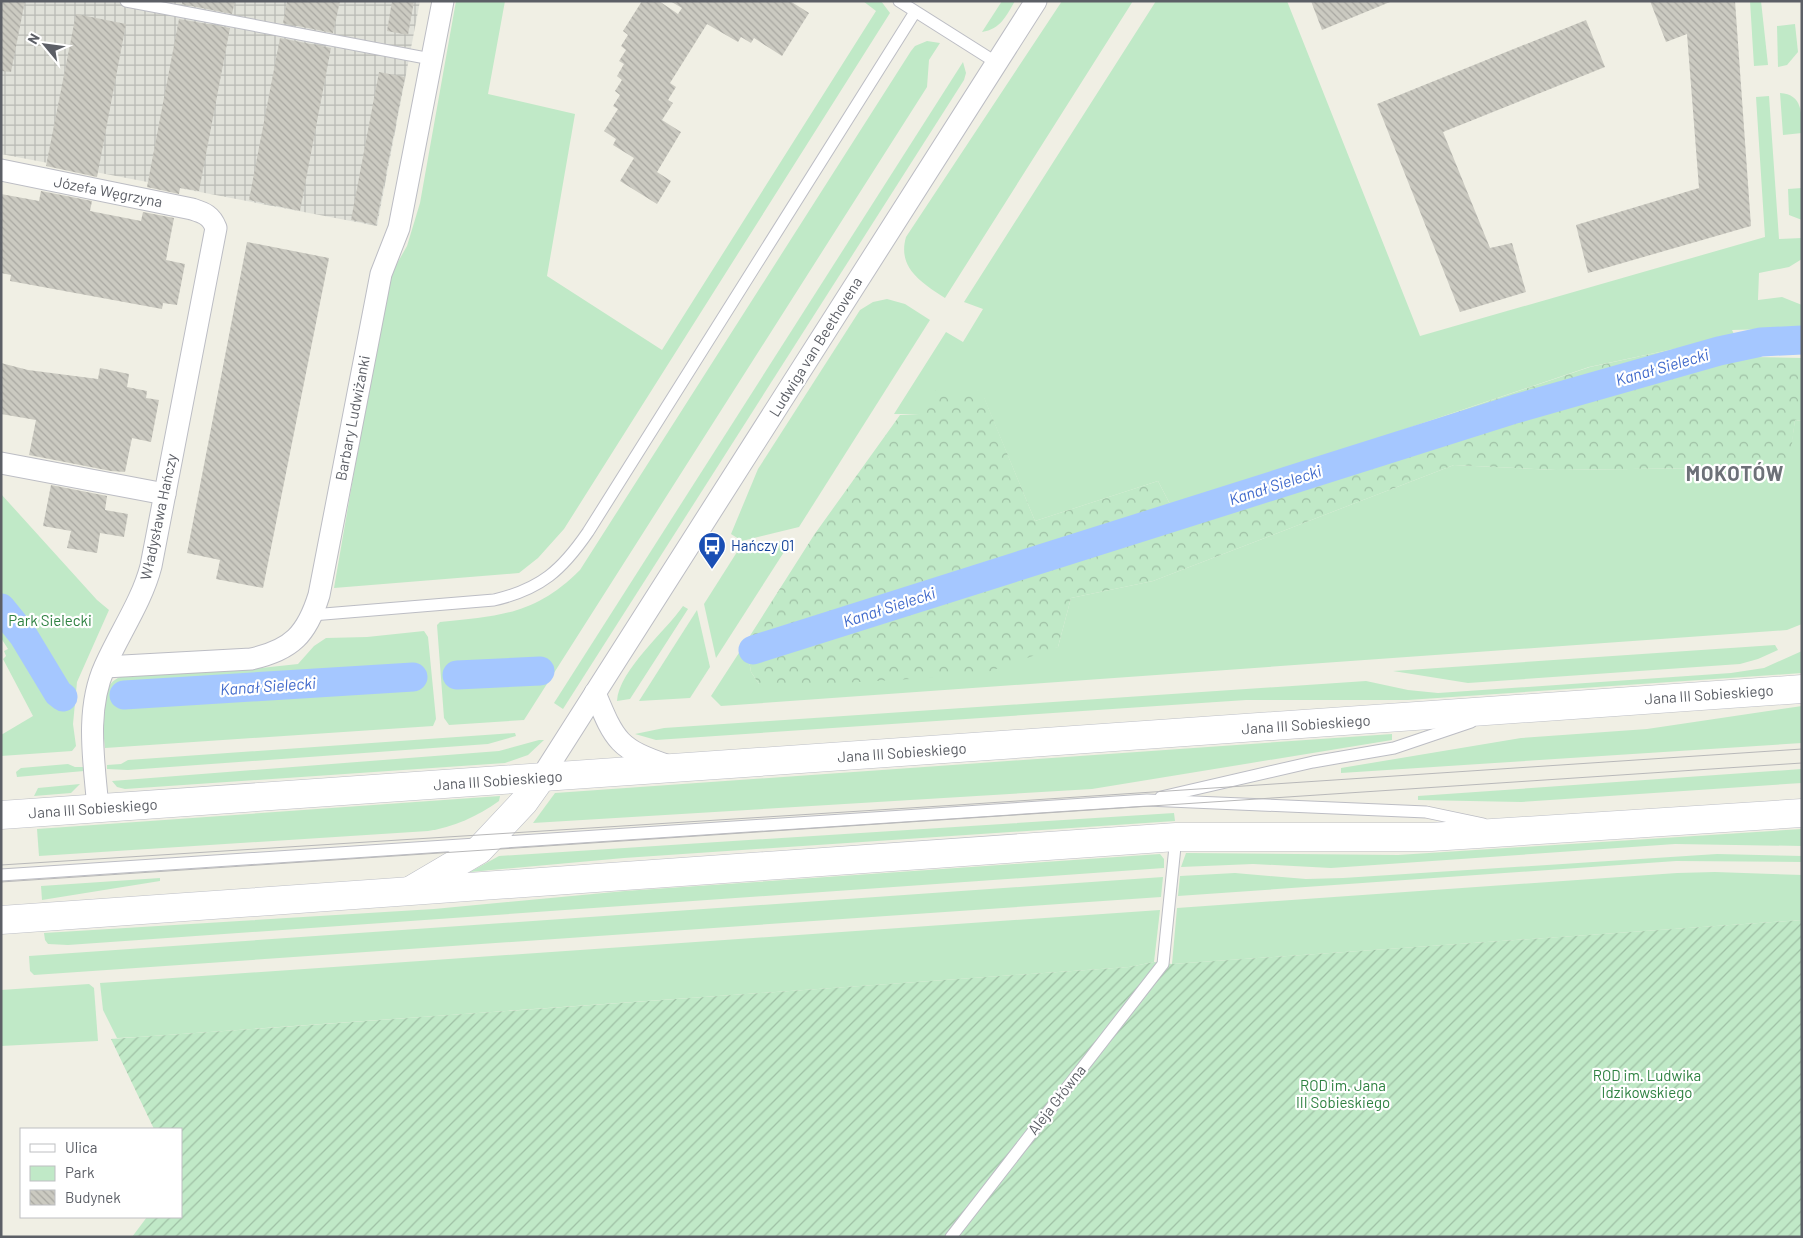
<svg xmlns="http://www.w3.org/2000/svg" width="1803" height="1238" font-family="Barlow,sans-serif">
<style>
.industrial{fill:url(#industrial-grid)}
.green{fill:#c0e9c7}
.forest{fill:url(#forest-crowns)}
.garden{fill:url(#garden-furrows)}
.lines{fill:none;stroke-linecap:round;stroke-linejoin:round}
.canal{stroke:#a5c7ff;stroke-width:29}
.building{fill:url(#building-back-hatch)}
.lane-casing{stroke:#bcbdc4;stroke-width:13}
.street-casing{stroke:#bcbdc4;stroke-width:23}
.secondary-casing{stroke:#bdbfc6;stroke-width:29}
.lane{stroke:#fff;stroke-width:11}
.street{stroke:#fff;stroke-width:21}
.secondary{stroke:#fff;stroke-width:28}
.tram{stroke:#b8b8b9;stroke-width:1}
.labels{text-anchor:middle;stroke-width:4.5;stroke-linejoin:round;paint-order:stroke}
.street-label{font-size:15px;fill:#5c5f66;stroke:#fff}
.transit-label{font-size:15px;fill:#164399;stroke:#fff;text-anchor:start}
.park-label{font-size:15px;fill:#2f8242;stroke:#fff}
.water-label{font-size:16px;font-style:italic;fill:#3f69cb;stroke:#fff}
.district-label{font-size:20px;font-weight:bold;letter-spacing:1px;fill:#6d7178;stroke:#fff}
</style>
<defs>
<pattern id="industrial-grid" width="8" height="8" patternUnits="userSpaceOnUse" patternTransform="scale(1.25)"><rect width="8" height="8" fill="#e0e1d9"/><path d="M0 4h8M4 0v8" fill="none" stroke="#b9bab4"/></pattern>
<pattern id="forest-crowns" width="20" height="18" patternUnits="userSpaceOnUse" patternTransform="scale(1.25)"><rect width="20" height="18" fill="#c0e9c7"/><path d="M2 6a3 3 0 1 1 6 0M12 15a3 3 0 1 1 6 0" fill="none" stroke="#9fc0a5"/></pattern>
<pattern id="garden-furrows" width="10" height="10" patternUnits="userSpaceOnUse" patternTransform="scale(1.25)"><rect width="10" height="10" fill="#c0e9c7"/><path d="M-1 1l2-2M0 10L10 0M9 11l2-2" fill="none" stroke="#9fc0a5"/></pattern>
<pattern id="building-back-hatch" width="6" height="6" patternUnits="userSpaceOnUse" patternTransform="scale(1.25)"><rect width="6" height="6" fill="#cbcac1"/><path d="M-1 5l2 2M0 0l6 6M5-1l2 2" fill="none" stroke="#a8a7a1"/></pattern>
</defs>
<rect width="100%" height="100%" fill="#f0efe4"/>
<polygon class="industrial" points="1,1 420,1 377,226 1,154"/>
<g class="green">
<polygon points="456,1 505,1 488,94 575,114 547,276 662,350 876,11 863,1 881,1 890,13 564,529 538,558 519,573 334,588 387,281 407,246 420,203"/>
<path d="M1002 1H1015C1006 16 1001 29 982 32Z"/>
<path d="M1062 1H1133L945 298C922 283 897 268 906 237Z"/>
<polygon points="1156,1 1287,1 1420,336 1765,237 1756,97 1769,96 1779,239 1802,238 1802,259 1789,267 1759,273 1758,300 1782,297 1802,305 1802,328 1732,330 1735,336 1589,367 1172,508 1158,481 1035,521 984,398 919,414 894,414 946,332 963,342 983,309 964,302"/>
<polygon points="1750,1 1761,1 1768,65 1754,66"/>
<polygon points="1795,24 1798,52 1787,65 1778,67 1777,26"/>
<path d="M927 41 940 43 929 60 927 87 524 720 449 725 444 718 437 625 440 622C499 616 535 615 580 570L911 51 915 46Z"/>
<polygon points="963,62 966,73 964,80 563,709 554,703"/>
<path d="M1780 93C1803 94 1802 115 1802 133L1783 135Z"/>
<polygon points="1802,188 1802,220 1789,215 1788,189"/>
<polygon points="887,299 905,304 930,320 799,527 742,541 731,534 758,469 860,310 873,302"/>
<polygon points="1795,420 1802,421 1802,624 1787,630 721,706 711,696 746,642 751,672 759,684 1058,647 1071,598 1153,581 1454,465 1556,470 1788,467"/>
<polygon points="1,494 97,600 109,610 77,682 73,724 76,746 72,751 1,756 1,735 33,716 3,659 6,656 4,651 8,649 1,638"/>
<polygon points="793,538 716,658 704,604 737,552"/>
<path d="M683 606 688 609 630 699 617 701C619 670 666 631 683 606Z"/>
<polygon points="697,610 710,667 690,698 639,701"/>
<path d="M424 631 428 637 436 719 433 726 105 748C103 727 96 687 120 677L252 669 298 664 314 646 326 638 367 637Z"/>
<polygon points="1775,645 1778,650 1758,659 1740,664 1468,683 1393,671"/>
<polygon points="1802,651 1802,673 1408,700 1246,700 656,740 635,734 664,728 1366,681 1408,690 1438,693 1731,673 1764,668"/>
<polygon points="1802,706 1802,743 1341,773 1341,768 1521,738 1647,729"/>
<polygon points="515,733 516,736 488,744 128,770 107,769 107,765 121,764 128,760"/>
<polygon points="1392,734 1392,740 1092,789 533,823 555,793"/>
<polygon points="539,740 544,740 528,755 505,763 125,789 117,787 112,781 499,751"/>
<polygon points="68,764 75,767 83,767 84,771 17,777 16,772 21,768"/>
<polygon points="1802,769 1802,783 1521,802 1418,800 1418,796"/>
<polygon points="80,784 71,793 34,796 38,788"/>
<path d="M500 796 499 801C478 816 454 827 428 831L39 856 37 829Z"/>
<polygon points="1174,813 1175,821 624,858 470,872 499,856"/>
<polygon points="1802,829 1802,846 1675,844 1331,868 1253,864 1181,867 1186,853 1398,855"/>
<polygon points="1160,854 1164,859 1164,868 68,945 48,944 45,940 44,933 434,909 625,891"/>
<polygon points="1717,854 1802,856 1802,862 1676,861 1178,896 1180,876 1235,873 1306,879 1343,878"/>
<polygon points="1715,872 1802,875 1802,920 1172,964 1177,908 1677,873"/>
<polygon points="1163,877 1161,897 34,975 30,971 29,956"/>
<polygon points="160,878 160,881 42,900 41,886"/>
<polygon points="1160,910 1154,962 1129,967 138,1037 117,1038 103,1010 100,983"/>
<polygon points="89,984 94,988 98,1041 1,1046 1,990"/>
</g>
<polygon class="forest" points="1735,336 1755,357 1802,358 1802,421 1795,420 1789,467 1556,470 1454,465 1153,581 1071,598 1058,647 979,675 775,687 759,684 751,672 746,642 814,535 900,415 919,414 936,390 984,397 1035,521 1158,481 1172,508 1590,367"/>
<polygon class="garden" points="1802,920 1802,1237 132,1237 147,1217 181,1217 181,1129 154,1129 111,1039 1129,967 1154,962 1172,964"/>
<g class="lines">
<g class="canal">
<polyline points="1,608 23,635 58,693 63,697"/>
<polyline points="753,650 1515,409 1719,351 1761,342 1802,340"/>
<polyline points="457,675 540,671"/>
<polyline points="124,695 413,677"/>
</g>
</g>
<g class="building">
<polygon points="1,1 25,1 11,72 1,71"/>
<polygon points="182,1 235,1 232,14 182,4"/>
<polygon points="287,1 340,1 333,33 283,23"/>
<polygon points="392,1 414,1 408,35 387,31"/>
<polygon points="642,1 659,1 678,14 682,8 670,1 790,1 809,13 782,56 754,38 751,43 741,37 738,42 707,24 670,83 676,87 668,100 673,103 662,120 681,132 657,172 671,181 657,204 620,181 634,158 613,145 616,139 604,131 618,109 613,106 620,95 615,91 622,80 617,76 624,64 619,61 626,50 621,46 628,35 623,31"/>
<polygon points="1311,1 1390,1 1390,2 1322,30"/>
<polygon points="1650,1 1735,1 1751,226 1588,273 1576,225 1699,188 1687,34 1666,42"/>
<polygon points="76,14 126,24 97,177 46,166"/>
<polygon points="179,19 230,28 199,191 180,188 179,194 147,187"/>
<polygon points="1586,20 1605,67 1443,132 1490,248 1512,243 1526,292 1460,312 1377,104"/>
<polygon points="280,38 331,48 300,211 249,200"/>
<polygon points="379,72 405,77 376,225 351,220"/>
<polygon points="41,191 92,201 90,211 141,221 143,212 174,218 166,260 185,264 177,305 163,303 162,309 10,281 11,275 1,273 1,194 39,201"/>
<polygon points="247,242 329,258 263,588 216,579 220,560 187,553"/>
<polygon points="1,363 28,370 98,379 100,368 129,374 127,387 147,391 146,398 159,400 151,442 132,438 125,472 111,471 29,455 36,420 1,414"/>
<polygon points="51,485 107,496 105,510 128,514 124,537 100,533 97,553 67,548 71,531 43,526"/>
</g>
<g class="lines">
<defs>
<g id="lane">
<polyline points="126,1 431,59"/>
<polyline points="899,1 997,63"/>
<path d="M312 615 494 600C541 589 562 570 588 532L915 12"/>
<polyline points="1161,797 1313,762 1394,748 1471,722"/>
<polyline points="1,875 1147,800 1426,812 1483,824"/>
<polyline points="951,1237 1163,964 1176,837"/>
</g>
<g id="street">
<path d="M1 170 192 209C204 213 211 215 216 228L151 566C142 601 120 632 105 666 85 710 94 761 98 808"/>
<polyline points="1,463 165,494"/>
<path d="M105 667 251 659C292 650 307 634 319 595L381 274 399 228 443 1"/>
<path d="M595 693C615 741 618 749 669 766"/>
<polyline points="541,778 1036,1"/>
</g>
<g id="secondary">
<polyline points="1,815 1802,689"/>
<polyline points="411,890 479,850 524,802 541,778"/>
<polyline points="1,920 1176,837 1431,837 1802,813"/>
</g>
</defs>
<use href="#lane" class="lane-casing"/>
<use href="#street" class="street-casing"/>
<use href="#secondary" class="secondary-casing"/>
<use href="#lane" class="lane"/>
<use href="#street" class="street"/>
<use href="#secondary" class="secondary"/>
<g class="tram">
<polyline points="1,865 957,805 1802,749"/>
<polyline points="1,882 1802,763"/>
</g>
</g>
<defs>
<symbol id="bus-pin" viewBox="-11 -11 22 30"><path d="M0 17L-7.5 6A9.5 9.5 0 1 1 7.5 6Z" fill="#1a4fb4" stroke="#fff"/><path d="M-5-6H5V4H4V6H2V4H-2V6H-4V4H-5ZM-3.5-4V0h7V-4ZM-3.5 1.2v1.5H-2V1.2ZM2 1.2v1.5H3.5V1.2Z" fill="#fff"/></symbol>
</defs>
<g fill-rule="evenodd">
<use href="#bus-pin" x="696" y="530" width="32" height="43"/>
</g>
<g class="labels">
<g class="street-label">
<text transform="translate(108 192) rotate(11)" y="5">Józefa Węgrzyna</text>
<text transform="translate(816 347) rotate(-58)" y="5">Ludwiga van Beethovena</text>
<text transform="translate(353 418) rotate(-79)" y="5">Barbary Ludwiżanki</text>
<text transform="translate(159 517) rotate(-78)" y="5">Władysława Hańczy</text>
<text transform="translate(1709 695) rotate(-4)" y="5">Jana III Sobieskiego</text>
<text transform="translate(1306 725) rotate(-4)" y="5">Jana III Sobieskiego</text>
<text transform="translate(902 753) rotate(-4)" y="5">Jana III Sobieskiego</text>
<text transform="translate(498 781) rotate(-4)" y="5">Jana III Sobieskiego</text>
<text transform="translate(93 809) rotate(-4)" y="5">Jana III Sobieskiego</text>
<text transform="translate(1057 1100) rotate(-52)" y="5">Aleja Główna</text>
</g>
<g class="transit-label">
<text x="731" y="551">Hańczy 01</text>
</g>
<g class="park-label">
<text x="50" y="626">Park Sielecki</text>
<text x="1647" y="1081">ROD im. Ludwika<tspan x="1647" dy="17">Idzikowskiego</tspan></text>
<text x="1343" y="1091">ROD im. Jana<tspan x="1343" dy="17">III Sobieskiego</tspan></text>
</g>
<g class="water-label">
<text transform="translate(1662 367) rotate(-16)" y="6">Kanał Sielecki</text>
<text transform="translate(1275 485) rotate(-18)" y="6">Kanał Sielecki</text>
<text transform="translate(889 607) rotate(-18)" y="6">Kanał Sielecki</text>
<text transform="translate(268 686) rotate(-4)" y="6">Kanał Sielecki</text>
</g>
<g class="district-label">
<text x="1735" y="481">MOKOTÓW</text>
</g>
</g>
<rect width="1803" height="1238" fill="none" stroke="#5c5f66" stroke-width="5"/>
<rect x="20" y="1128" width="162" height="90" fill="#ffffff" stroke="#bebfc2"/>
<rect x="30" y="1144" width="25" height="8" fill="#ffffff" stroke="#bebfc2"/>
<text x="65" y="1153" font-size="15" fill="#5c5f66">Ulica</text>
<rect x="30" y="1166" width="25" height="15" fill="#c0e9c7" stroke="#bebfc2"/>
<text x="65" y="1178" font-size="15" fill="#5c5f66">Park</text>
<rect x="30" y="1190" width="25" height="15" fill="url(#building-back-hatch)" stroke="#bebfc2"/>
<text x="65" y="1203" font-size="15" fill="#5c5f66">Budynek</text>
<g transform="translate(45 45) rotate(299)" stroke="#ffffff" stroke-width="4" paint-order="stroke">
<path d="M0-4L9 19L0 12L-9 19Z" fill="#5c5f66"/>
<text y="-8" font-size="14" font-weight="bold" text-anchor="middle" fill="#5c5f66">N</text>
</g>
</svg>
